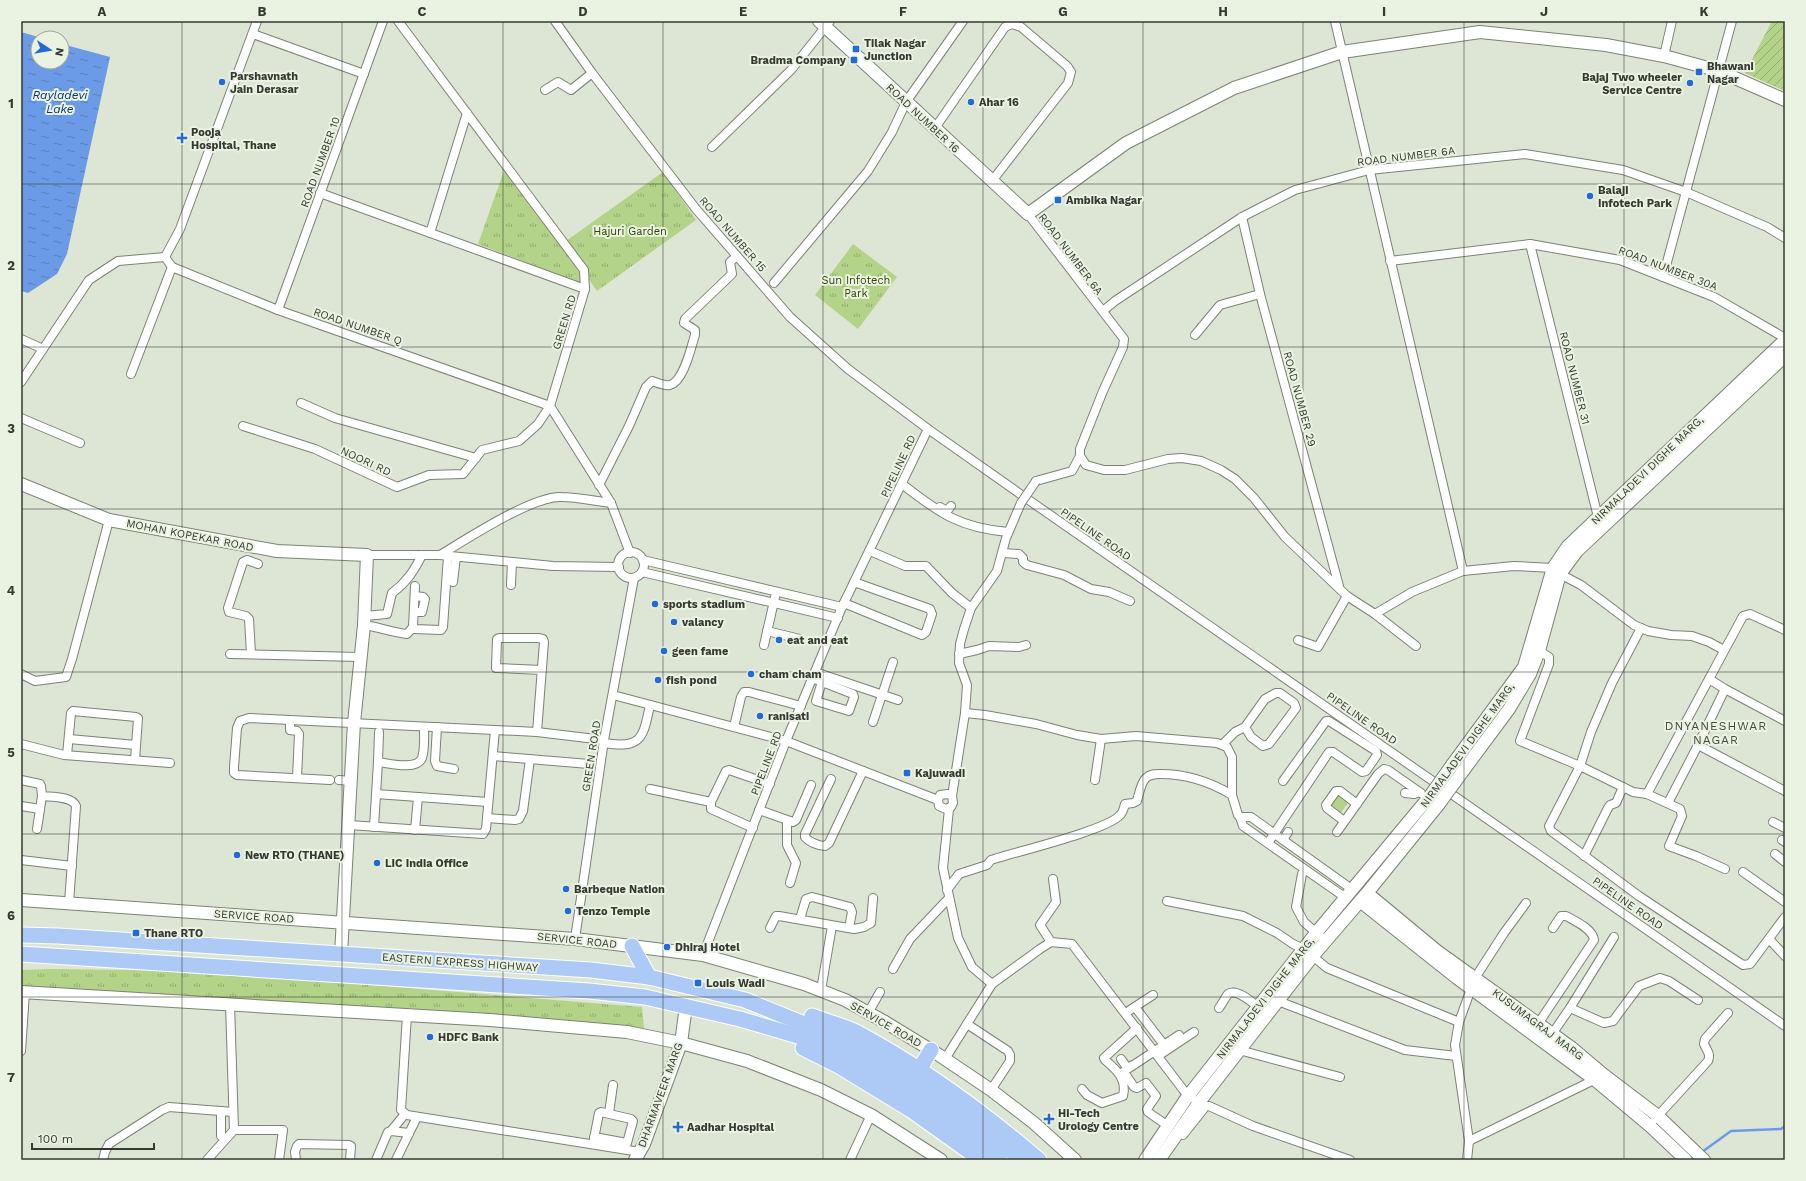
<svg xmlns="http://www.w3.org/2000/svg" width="1806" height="1181" font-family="'Work Sans',sans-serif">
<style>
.grass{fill:url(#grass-tufts)}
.garden{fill:url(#garden-furrows)}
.water{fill:url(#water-ripples)}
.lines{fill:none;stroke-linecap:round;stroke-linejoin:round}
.stream{stroke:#6b9be7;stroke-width:2.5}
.street-casing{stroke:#7c8374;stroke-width:10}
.secondary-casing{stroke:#7c8374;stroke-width:14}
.highway-casing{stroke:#fff;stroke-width:17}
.street{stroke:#fff;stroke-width:8}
.secondary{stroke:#fff;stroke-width:12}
.highway{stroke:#adcaf7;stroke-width:15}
.street-bridge-casing{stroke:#7c8374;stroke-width:10;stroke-linecap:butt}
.secondary-bridge-casing{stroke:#7c8374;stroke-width:14;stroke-linecap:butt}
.street-bridge{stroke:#fff;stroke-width:8}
.secondary-bridge{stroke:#fff;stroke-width:12}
.grid{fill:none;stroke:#363932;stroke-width:1;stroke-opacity:0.55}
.poi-dot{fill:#226ad6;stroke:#eaf2e1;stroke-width:1.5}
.labels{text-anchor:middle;stroke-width:4;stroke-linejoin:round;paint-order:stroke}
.poi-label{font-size:11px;font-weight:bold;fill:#363932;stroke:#eaf2e1;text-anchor:start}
.street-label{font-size:11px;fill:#363932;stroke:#eaf2e1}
.park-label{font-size:11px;fill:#304501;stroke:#eaf2e1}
.water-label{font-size:12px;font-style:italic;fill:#073577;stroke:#eaf2e1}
.neighbourhood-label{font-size:12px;letter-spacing:1px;fill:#444a3c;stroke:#eaf2e1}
.neatline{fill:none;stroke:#363932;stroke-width:1.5}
.grid-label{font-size:13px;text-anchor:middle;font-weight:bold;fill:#363932}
</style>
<defs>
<pattern id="grass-tufts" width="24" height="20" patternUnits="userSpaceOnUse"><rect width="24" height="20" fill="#b3d388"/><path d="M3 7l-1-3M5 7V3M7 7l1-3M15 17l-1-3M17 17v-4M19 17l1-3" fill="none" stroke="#92ac70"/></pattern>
<pattern id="garden-furrows" width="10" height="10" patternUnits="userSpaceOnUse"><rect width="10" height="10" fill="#b3d388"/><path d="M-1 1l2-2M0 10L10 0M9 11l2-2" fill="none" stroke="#92ac70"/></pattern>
<pattern id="water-ripples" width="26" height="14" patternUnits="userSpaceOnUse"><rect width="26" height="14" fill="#6b9be7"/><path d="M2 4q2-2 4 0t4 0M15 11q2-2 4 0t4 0" fill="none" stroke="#597fbc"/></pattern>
</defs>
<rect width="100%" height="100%" fill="#dde5d4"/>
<g class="grass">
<polygon points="505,168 581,274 582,284 478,244"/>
<polygon points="663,172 696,220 597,291 563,243"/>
<polygon points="853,244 897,277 858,329 815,295"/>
<polygon points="1337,793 1349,801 1341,813 1330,804"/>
<polygon points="51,969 197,971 642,1007 644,1029 198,998 21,988 21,970"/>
</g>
<polygon class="garden" points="1772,21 1785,21 1785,91 1745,73"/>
<polygon class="water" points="21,32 42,38 38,38 38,62 62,62 62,44 110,57 67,254 57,274 28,293 21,291"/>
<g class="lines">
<polyline class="stream" points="1702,1152 1731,1131 1781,1129 1785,1126"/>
<defs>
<g id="street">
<polyline points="398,21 584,270 585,289 550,406 611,503 630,553"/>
<polyline points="555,21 592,73 696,209 790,317 848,369 928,429 1033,503 1785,1026"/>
<polyline points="1335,21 1463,571"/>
<polyline points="253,34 364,74"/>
<polyline points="1664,56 1672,21"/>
<polyline points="545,90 558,82 571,90 592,73"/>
<polyline points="935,128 1005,27 1012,24 1021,27 1067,66 1071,72 1068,83 992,181"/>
<polyline points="712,147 791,70 830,21"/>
<polyline points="320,193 585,289"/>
<polyline points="1028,214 1124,339 1123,347 1103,391 1080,449 1080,456 1086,465 1104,470 1125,470 1168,459 1182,458 1201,461 1221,470 1235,479 1254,498 1285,537 1347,596 1375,614 1412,592 1463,571 1514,566 1553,568 1560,574 1581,585 1634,625 1648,631 1671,635 1692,636 1709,642 1724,650"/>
<polyline points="1242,217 1260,294 1339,586"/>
<polyline points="430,233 467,113"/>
<polyline points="1530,244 1598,517"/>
<polyline points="165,257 172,267 278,310 550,406 538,424 519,441 482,450 463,474 429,475 397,487 315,449 243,426"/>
<polyline points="1390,261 1530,244 1620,260 1714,297 1785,338"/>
<polyline points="1663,277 1732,21"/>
<polyline points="774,283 868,171 892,132 906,102 963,21"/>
<polyline points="278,310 383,21"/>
<polyline points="1103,311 1115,301 1242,217 1295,190 1369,170 1525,154 1623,170 1686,192 1767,227 1785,238"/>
<polyline points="1195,335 1220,305 1260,294"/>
<polyline points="21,339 43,349"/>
<polyline points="131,374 172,267"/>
<polyline points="21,382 89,280 118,261 165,257 180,229 257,21"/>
<polyline points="301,403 335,418 476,458"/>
<polyline points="21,418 80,443"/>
<polyline points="1036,481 1072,471 1080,456"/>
<path d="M902 484C939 513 960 528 1008 532"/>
<path d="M599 485 629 426 646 387 652 381C658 383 664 386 670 385 684 381 691 347 695 335V330L684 323 685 319 732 274 730 262 737 256"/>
<polyline points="940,507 947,511 951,506"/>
<polyline points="870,551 905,566 926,566 952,593 971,608"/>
<circle cx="631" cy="565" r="13"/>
<polyline points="1003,553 1019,554 1023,558 1023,562 1027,565 1064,575 1091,589 1109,592 1130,601"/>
<polyline points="367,555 440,555 553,566 619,567"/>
<path d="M440 555C467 539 532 496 561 497 578 497 594 501 611 503"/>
<polyline points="643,560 842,607"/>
<polyline points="642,572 838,618"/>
<polyline points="453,582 456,557"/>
<polyline points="511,585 512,562"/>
<polyline points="415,586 413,626 414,629 441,630 443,627 448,556"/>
<polyline points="844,603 922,635 926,632 932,614 930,609 854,582"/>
<polyline points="414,612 422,612 425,599 423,597 415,596"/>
<polyline points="1375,614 1416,646"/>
<path d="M364 616 387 614 392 593C406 583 414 571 422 555"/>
<path d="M364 625C378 627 392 632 407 634L413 627"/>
<polyline points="1641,628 1612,683 1591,732 1580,766 1549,826 1551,831 1639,896 1743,965 1750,964 1785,917"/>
<polyline points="767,631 800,639"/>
<polyline points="1298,640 1318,647 1347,596"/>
<polyline points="764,645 775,597"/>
<polyline points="1539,651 1549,657 1549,664 1520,741 1580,766 1633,792 1647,794 1680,809 1682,816 1669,846 1696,856 1725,869"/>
<polyline points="230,654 360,657"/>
<polyline points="251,654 249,619 246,616 229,612 228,608 243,562 247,560 258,564"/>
<polyline points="959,654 977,650 989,646 1019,647 1026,645"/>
<polyline points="815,672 898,700"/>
<polyline points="21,674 35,681 66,677 72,659 109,520"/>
<polyline points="812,678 853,694 854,697 849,711 816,701 822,682"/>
<polyline points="1709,679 1725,689"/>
<polyline points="613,695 786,741 938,800"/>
<polyline points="965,713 967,685 959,663 960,644 964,629 971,608 997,571 1006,538 1021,503"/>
<polyline points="290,720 290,730 297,731 299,734 297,778"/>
<polyline points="873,722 893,662"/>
<polyline points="437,727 435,761 437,766 454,769"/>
<polyline points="734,727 741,697 744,692 749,692 801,706"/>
<path d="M379 732 378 762C388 763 417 771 422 758 425 749 424 736 424 727"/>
<polyline points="537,732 544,642 543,639 538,638 499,638 497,639 496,668 542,670"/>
<polyline points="69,739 136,745"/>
<path d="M604 743C641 749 643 739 650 705"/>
<polyline points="21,744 64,755 170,763"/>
<polyline points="1222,745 1235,732 1245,727 1265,699 1276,693 1280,693 1294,703 1296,708 1269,744 1263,746 1251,737 1245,727"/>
<polyline points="1698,745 1725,689 1785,721"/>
<polyline points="67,755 71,713 73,711 136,717 138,718 135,760"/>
<polyline points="493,756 589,764"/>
<path d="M831 779 805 834V837C809 842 819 846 825 846L829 843 863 771"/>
<path d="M21 780 40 784 41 786 42 796C52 797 72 796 76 806L69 903"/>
<polyline points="330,780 237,775 234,773 234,767 237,728 240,721 249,718 537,732 604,740"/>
<polyline points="339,780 351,781"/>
<polyline points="1095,780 1101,739"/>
<polyline points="650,789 711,802"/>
<polyline points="1405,793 1414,794 1419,792"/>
<polyline points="376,794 488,802"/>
<polyline points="1647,794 1743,616 1750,614 1785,630"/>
<polyline points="952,796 948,794 940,795 938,800 939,806 946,809 951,807 953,803 952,796 965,713 985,715 1036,724 1077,735 1101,739 1136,736 1217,743 1227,747 1232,757 1232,795"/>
<polyline points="1668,803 1698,745 1785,791"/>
<polyline points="21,806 40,809"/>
<polyline points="949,809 943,868 958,938 972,967 992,984"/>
<polyline points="759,810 793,822 796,820 811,785"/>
<polyline points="487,818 515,820 519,819 523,811 530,759"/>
<polyline points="787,821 787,845 796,863 790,883"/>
<polyline points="1344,821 1327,808 1326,805 1336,791 1340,791 1357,804"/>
<polyline points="1773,822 1785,828"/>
<polyline points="349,825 483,834 486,829 495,730"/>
<polyline points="374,827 378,762"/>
<polyline points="753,828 711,809 711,802 726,771 729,770 770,784"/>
<polyline points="37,829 42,796"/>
<polyline points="415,830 418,797"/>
<polyline points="1337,832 1378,774 1384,769 1388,770 1428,798"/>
<polyline points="1283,840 1288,832"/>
<polyline points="1782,840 1785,842"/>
<polyline points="1268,843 1329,752 1333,752 1362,772 1366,771 1377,755 1376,751 1329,721 1326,721 1283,781"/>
<polyline points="1775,854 1785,862"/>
<polyline points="1584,856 1608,808 1610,805 1616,803 1623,787"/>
<polyline points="21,860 72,866"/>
<polyline points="1743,872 1785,902"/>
<polyline points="1302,874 1296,907 1304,922 1320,936"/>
<path d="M947 890 959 874 987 865 991 860C1015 852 1108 830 1120 815 1123 813 1124 807 1125 804L1133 803 1137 801C1139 794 1141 782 1146 778 1150 774 1155 774 1160 774 1187 774 1209 781 1232 795L1238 815 1240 817"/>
<polyline points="1346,898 1243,826 1240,817 1251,817 1353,890"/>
<polyline points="1167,901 1243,916 1277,933 1293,944 1304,949 1327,968 1459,1022"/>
<polyline points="800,919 806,899 812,897 850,907 852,912 849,928"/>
<polyline points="770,928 776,916 779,916 854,929 864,927 871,923 873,898"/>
<polyline points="575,939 604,740 634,578"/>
<polyline points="1769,939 1785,956"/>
<polyline points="1051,942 1040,925 1056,902 1053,879"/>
<polyline points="703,955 786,741 842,607 928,429"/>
<polyline points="893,969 910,939 949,898"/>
<polyline points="821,990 832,926"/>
<polyline points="1278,1001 1405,1050 1456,1056"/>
<polyline points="230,1004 234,1130"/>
<polyline points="1135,1007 1164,1045"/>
<path d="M1219 1008C1222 1004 1225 998 1228 994 1237 987 1255 1005 1262 1010"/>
<polyline points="1570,1008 1604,1023 1613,1021 1639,986 1660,978 1669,981 1698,1000"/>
<polyline points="1130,1010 1153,995"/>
<polyline points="868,1013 880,992"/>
<polyline points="407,1015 401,1110 407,1115 640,1152"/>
<polyline points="967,1024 1008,1051 1010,1055 1010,1061 991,1090"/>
<path d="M1536 1027 1594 940C1593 929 1575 921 1566 916H1561L1553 928"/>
<polyline points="1550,1037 1570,1008 1614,937"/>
<polyline points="1239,1050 1340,1077"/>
<polyline points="21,1051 25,992"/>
<polyline points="1158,1056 1194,1032"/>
<polyline points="945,1059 992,984 1040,949 1051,942 1072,944 1188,1096 1192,1098"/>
<polyline points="1121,1059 1126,1066 1129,1067 1133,1065"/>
<polyline points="1124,1072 1134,1087 1137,1088 1146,1083 1156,1096 1147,1109 1148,1112 1168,1126"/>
<polyline points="1120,1074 1179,1035"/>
<path d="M1082 1089 1087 1095 1102 1103 1123 1096C1127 1079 1117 1070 1105 1060L1104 1058 1137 1028"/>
<polyline points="609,1113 613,1085"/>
<path d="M1655 1119 1708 1061C1711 1054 1707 1051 1704 1044L1705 1039 1728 1013"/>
<polyline points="234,1130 283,1130 279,1160"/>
<polyline points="391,1131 405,1114"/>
<polyline points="1183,1135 1206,1106 1209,1106 1253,1126 1350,1160"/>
<polyline points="221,1136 221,1111"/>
<polyline points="1469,1141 1598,1078"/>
<polyline points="593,1144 599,1113 601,1112 631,1119 633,1121 627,1143 594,1137"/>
<polyline points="103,1160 105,1152 109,1144 162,1110 169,1107 233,1112"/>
<polyline points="207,1160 234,1130"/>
<polyline points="296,1160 295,1152 297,1146 299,1144 349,1145 351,1146 350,1160"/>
<polyline points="376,1160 388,1132 391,1131 409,1133"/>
<polyline points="396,1160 417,1117"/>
<polyline points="850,1160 871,1115"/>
<polyline points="1467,1160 1469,1141 1455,1045 1459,1022 1475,978 1504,933 1526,903"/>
</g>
<g id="secondary">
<polyline points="819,21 1028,214 1126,143 1234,88 1342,52 1480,32 1606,45 1664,56 1719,71 1785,100"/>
<polyline points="21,484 109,520 277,551 367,555 364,625 354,723 341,954"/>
<polyline points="1452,765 1524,667 1553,568 1568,546 1785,340"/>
<polyline points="1463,771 1509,709 1530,674 1539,651 1560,574 1577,551 1785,356"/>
<polyline points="1367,893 1437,951 1572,1048 1604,1075 1658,1116 1704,1160"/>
<polyline points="21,900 575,939 703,955 804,984 845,1000 885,1022 939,1055 991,1090 1034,1123 1075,1160"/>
<polyline points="1360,901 1457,978 1595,1080 1650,1126 1686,1160"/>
<polyline points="21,992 490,1020 627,1032 681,1043 747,1061 821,1090 871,1115 941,1160"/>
<polyline points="635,1160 644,1144 681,1043 686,1006"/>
<polyline points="1145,1160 1188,1096 1316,933 1430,796"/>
<polyline points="1159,1160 1200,1101 1312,957 1367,893 1439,804"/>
</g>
<g id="highway">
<polyline points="21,935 58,936 591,970 649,977 745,1000 851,1043 925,1088 989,1133 1021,1160"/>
<polyline points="632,946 649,977"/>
<polyline points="21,954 589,991 645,997 740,1019 798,1036 844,1055 918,1100 981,1144 999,1160"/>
<path d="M812 1016C827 1022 844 1026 858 1033 923 1068 983 1112 1039 1160"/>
<polyline points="803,1048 839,1066 911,1110 981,1160"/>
<polyline points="919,1070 931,1050"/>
</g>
</defs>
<use href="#street" class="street-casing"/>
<use href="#secondary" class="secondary-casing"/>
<use href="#highway" class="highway-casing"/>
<use href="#street" class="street"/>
<use href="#secondary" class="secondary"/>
<use href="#highway" class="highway"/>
<defs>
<polyline id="street-bridge" points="1021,503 1036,481"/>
<g id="secondary-bridge">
<polyline points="1430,796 1452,765"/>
<polyline points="1439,804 1463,771"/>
</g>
</defs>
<use href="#street-bridge" class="street-bridge-casing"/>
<use href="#secondary-bridge" class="secondary-bridge-casing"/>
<use href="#street-bridge" class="street-bridge"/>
<use href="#secondary-bridge" class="secondary-bridge"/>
</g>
<path class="grid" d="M182 21V1160M342 21V1160M503 21V1160M663 21V1160M823 21V1160M983 21V1160M1143 21V1160M1303 21V1160M1464 21V1160M1624 21V1160M21 184H1785M21 347H1785M21 509H1785M21 672H1785M21 834H1785M21 997H1785"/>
<g class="poi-dot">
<rect x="852" y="45" width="8" height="8" rx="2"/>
<rect x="850" y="56" width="8" height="8" rx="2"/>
<rect x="1695" y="68" width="8" height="8" rx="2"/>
<circle cx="222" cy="82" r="4"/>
<circle cx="1690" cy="83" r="4"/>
<circle cx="971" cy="102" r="4"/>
<path d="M180 132h4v4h4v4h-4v4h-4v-4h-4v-4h4z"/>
<circle cx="1590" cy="196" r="4"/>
<rect x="1054" y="196" width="8" height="8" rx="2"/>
<circle cx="655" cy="604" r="4"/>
<circle cx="674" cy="622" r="4"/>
<circle cx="779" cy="640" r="4"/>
<circle cx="664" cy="651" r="4"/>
<circle cx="751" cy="674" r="4"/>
<circle cx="658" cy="680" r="4"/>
<circle cx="760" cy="716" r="4"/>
<rect x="903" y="769" width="8" height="8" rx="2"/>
<circle cx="237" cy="855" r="4"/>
<circle cx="377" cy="863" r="4"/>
<circle cx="566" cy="889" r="4"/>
<circle cx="568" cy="911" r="4"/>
<rect x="132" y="929" width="8" height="8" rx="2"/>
<circle cx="667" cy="947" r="4"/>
<rect x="694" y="979" width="8" height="8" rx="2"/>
<circle cx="430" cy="1037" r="4"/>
<path d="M1047 1113h4v4h4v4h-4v4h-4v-4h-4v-4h4z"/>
<path d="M676 1121h4v4h4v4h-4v4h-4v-4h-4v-4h4z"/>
</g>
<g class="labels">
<g class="poi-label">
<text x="864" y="47">Tilak Nagar<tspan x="864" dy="13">Junction</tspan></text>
<text x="846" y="64" text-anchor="end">Bradma Company</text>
<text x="1707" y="70">Bhawani<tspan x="1707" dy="13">Nagar</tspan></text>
<text x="230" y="80">Parshavnath<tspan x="230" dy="13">Jain Derasar</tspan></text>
<text x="1682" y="81" text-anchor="end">Bajaj Two wheeler<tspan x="1682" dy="13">Service Centre</tspan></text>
<text x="979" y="106">Ahar 16</text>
<text x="191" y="136">Pooja<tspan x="191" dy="13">Hospital, Thane</tspan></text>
<text x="1598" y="194">Balaji<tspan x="1598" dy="13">Infotech Park</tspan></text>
<text x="1066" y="204">Ambika Nagar</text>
<text x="663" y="608">sports stadium</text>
<text x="682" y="626">valancy</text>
<text x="787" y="644">eat and eat</text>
<text x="672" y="655">geen fame</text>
<text x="759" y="678">cham cham</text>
<text x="666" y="684">fish pond</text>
<text x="768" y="720">ranisati</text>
<text x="915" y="777">Kajuwadi</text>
<text x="245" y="859">New RTO (THANE)</text>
<text x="385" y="867">LIC India Office</text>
<text x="574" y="893">Barbeque Nation</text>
<text x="576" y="915">Tenzo Temple</text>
<text x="144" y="937">Thane RTO</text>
<text x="675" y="951">Dhiraj Hotel</text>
<text x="706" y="987">Louis Wadi</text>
<text x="438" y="1041">HDFC Bank</text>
<text x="1058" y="1117">Hi-Tech<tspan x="1058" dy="13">Urology Centre</tspan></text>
<text x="687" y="1131">Aadhar Hospital</text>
</g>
<g class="street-label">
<text transform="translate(923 118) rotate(43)" y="4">ROAD NUMBER 16</text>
<text transform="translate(1406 156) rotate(-7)" y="4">ROAD NUMBER 6A</text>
<text transform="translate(320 162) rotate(-70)" y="4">ROAD NUMBER 10</text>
<text transform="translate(733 234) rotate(49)" y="4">ROAD NUMBER 15</text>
<text transform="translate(1071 254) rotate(53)" y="4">ROAD NUMBER 6A</text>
<text transform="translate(1668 268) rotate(21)" y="4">ROAD NUMBER 30A</text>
<text transform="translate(564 322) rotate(-73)" y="4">GREEN RD</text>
<text transform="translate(358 326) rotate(19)" y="4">ROAD NUMBER Q</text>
<text transform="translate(1575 378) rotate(76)" y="4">ROAD NUMBER 31</text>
<text transform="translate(1300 399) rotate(75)" y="4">ROAD NUMBER 29</text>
<text transform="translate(366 461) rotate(25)" y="4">NOORI RD</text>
<text transform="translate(898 466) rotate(-65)" y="4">PIPELINE RD</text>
<text transform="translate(1647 470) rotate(-44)" y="4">NIRMALADEVI DIGHE MARG,</text>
<text transform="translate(1096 534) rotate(35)" y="4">PIPELINE ROAD</text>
<text transform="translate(190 535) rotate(11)" y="4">MOHAN KOPEKAR ROAD</text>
<text transform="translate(1362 718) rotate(35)" y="4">PIPELINE ROAD</text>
<text transform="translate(1467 745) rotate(-54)" y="4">NIRMALADEVI DIGHE MARG,</text>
<text transform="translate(591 756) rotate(-81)" y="4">GREEN ROAD</text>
<text transform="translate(766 763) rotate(-69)" y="4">PIPELINE RD</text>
<text transform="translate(1628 903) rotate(35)" y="4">PIPELINE ROAD</text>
<text transform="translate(254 916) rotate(4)" y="4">SERVICE ROAD</text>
<text transform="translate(577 940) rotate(6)" y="4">SERVICE ROAD</text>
<text transform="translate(460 962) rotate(4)" y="4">EASTERN EXPRESS HIGHWAY</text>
<text transform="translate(1265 998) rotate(-52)" y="4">NIRMALADEVI DIGHE MARG,</text>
<text transform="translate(886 1024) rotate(30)" y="4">SERVICE ROAD</text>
<text transform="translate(1538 1024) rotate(37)" y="4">KUSUMAGRAJ MARG</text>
<text transform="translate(660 1095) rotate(-70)" y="4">DHARMAVEER MARG</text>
</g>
<g class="park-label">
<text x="630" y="235">Hajuri Garden</text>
<text x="856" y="284">Sun Infotech<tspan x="856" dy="13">Park</tspan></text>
</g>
<g class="water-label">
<text x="60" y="99">Rayladevi<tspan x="60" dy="14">Lake</tspan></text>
</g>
<g class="neighbourhood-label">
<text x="1716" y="730">DNYANESHWAR<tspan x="1716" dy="14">NAGAR</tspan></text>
</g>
</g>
<rect width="1806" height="1181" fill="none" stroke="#eaf2e1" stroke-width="44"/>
<g transform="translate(50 50) rotate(102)"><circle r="19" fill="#eaf2e1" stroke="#a2a89b"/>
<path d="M0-3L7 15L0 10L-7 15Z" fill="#226ad6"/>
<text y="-6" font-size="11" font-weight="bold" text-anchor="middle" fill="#363932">N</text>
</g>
<path d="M32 1143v6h122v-6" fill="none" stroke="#363932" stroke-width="2"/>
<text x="38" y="1143" font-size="12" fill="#363932" stroke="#eaf2e1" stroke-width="3" paint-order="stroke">100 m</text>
<rect x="22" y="22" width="1762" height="1137" class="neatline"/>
<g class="grid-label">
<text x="102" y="16">A</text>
<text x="262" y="16">B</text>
<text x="422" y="16">C</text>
<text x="583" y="16">D</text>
<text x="743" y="16">E</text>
<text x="903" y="16">F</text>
<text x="1063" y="16">G</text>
<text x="1223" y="16">H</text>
<text x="1384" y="16">I</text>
<text x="1544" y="16">J</text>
<text x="1704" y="16">K</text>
<text x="11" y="108">1</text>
<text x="11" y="270">2</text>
<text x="11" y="433">3</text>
<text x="11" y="595">4</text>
<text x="11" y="757">5</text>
<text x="11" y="920">6</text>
<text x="11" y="1082">7</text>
</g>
</svg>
